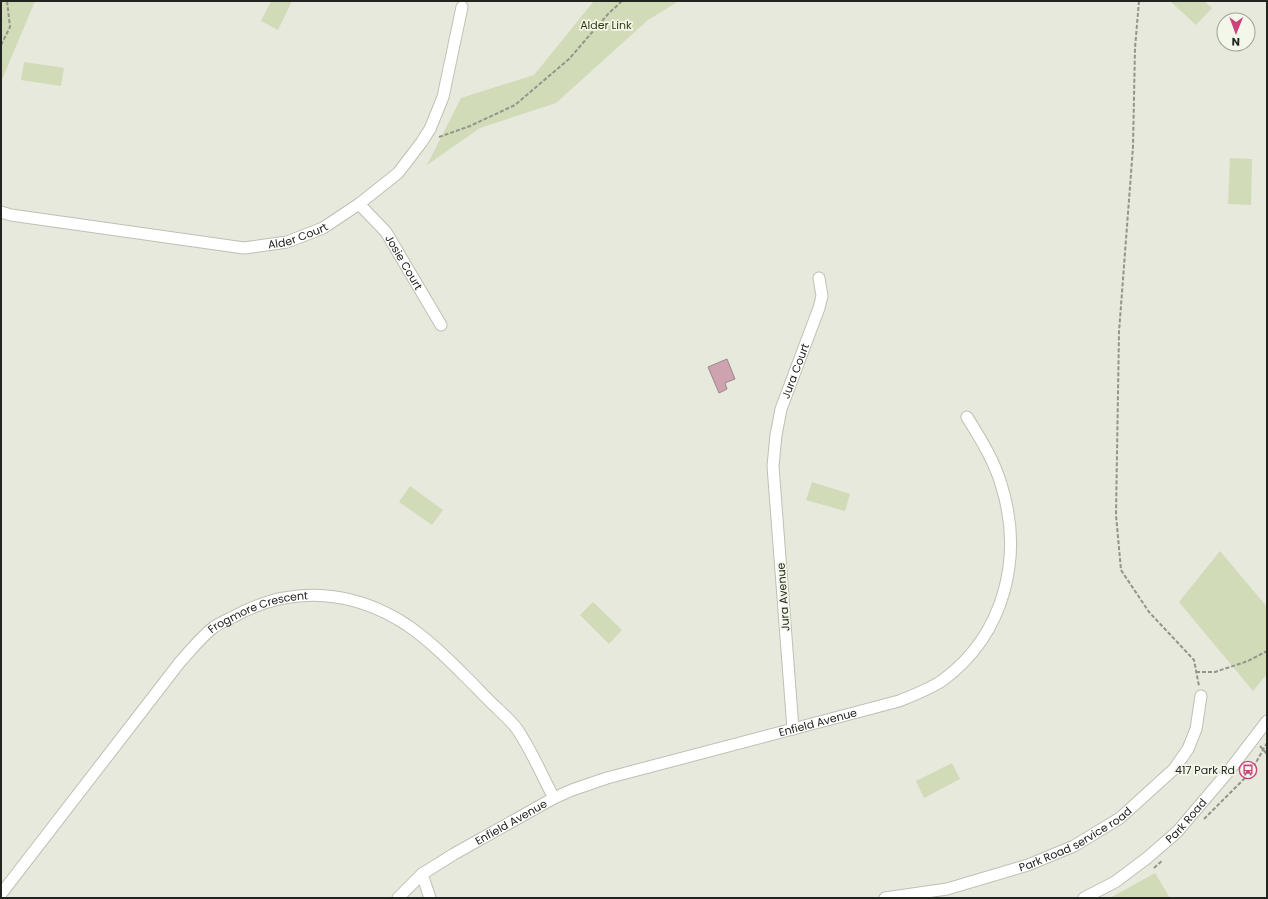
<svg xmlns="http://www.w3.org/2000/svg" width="1268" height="899" font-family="Poppins,sans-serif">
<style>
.green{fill:#d1dbb8}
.building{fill:#cea2af;stroke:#98898d}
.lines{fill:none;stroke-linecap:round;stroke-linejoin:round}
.minor-casing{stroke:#bdc1b4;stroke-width:13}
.path{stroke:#92958b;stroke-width:2;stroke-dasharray:4 2;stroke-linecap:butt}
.minor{stroke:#fff;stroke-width:11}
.labels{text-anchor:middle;stroke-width:3.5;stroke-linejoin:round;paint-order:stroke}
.park-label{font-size:11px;fill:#333c0e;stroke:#f3f7e9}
.street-label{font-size:11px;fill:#22241f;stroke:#f3f7e9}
.poi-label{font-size:11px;fill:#22241f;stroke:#f3f7e9;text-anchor:end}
</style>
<rect width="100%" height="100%" fill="#e6e9dc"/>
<g class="green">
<polygon points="1,1 35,1 1,82"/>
<polygon points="271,1 292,1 278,30 261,21"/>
<polygon points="594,1 679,1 648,20 556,103 480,128 427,165 461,98 534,75"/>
<polygon points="1170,1 1204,1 1212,8 1196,25"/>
<polygon points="24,62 64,68 61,86 21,80"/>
<polygon points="1230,158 1252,159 1251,205 1228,204"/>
<polygon points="812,482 850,494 845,511 806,500"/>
<polygon points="410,486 443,510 432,525 399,502"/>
<polygon points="1220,551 1267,607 1267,674 1253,691 1179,602"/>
<polygon points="593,602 622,630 609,644 580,615"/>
<polygon points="952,763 960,779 924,798 916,781"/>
<polygon points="1155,873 1170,898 1110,898"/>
</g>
<polygon class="building" points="727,359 735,379 725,383 727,389 719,393 708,367"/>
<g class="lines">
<defs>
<g id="minor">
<path id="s1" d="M359 204 386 232 441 325"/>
<path id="s2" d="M1 212 11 215 244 248 287 242 323 228 359 204 398 173 421 143 430 129 443 97 462 7"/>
<path id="s3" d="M793 729 773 466 776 435 781 409 819 308 822 296 819 278"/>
<polyline points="422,874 430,898"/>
<path id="s4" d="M1 894 180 662C191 650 201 637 214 627 220 623 227 620 233 617 290 585 352 589 407 625 430 641 449 660 468 679 478 689 488 700 498 709 505 716 512 722 517 729 532 751 542 776 554 798"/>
<path id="s5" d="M398 898 422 874 454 854 554 798 572 790 607 778 899 701C914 695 930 689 943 680 1005 634 1024 556 1001 484 994 460 980 438 967 417"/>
<path id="s6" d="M885 898 947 889 1028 865 1074 846 1120 818 1174 769 1188 749 1196 729 1201 696"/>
<path id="s7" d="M1084 898 1115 882 1147 858 1177 832 1228 772 1267 721"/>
</g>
</defs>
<use href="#minor" class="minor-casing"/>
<g class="path">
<polyline points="1139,1 1135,48 1133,147 1119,332 1116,515 1121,570 1149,612 1194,660 1199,686"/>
<polyline points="1,45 10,27 7,1"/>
<polyline points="439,137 470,126 515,105 569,59 608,14 622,1"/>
<polyline points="1196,672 1215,672 1248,661 1267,651"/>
<polyline points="1260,746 1267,754"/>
<polyline points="1204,819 1250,773 1267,743"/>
<polyline points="1154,868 1163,860"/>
</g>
<use href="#minor" class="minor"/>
</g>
<defs>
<symbol id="bus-ring" viewBox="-11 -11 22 22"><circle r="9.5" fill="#f3f7e9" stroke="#cb427c" stroke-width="1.5"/><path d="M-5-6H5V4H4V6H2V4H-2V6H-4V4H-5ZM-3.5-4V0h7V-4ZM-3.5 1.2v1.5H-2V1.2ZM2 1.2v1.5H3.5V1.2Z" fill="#cb427c"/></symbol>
</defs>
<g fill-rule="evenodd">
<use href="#bus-ring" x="1238" y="760" width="20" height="20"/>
</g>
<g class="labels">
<g class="park-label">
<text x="606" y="29">Alder Link</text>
</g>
<g class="street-label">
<text dy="4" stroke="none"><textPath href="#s2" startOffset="301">Alder Court</textPath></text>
<text dy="4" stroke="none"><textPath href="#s1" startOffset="74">Josie Court</textPath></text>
<text dy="4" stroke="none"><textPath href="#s3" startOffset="362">Jura Court</textPath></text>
<text transform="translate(783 597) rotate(-94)" y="4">Jura Avenue</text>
<text dy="4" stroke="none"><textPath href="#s4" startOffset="389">Frogmore Crescent</textPath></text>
<text dy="4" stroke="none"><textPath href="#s5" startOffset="461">Enfield Avenue</textPath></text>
<text dy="4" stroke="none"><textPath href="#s7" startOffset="129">Park Road</textPath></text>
<text dy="4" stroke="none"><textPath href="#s5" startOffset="137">Enfield Avenue</textPath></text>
<text dy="4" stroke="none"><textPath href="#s6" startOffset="201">Park Road service road</textPath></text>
</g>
<g class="poi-label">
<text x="1235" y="774">417 Park Rd</text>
</g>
</g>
<rect width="1268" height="899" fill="none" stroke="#22241f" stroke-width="4"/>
<g transform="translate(1236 32) rotate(181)"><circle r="19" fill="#f3f7e9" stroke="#9fa398"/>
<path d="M0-3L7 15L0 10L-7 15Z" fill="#cb427c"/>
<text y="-6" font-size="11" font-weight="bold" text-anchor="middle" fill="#22241f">N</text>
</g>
</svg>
